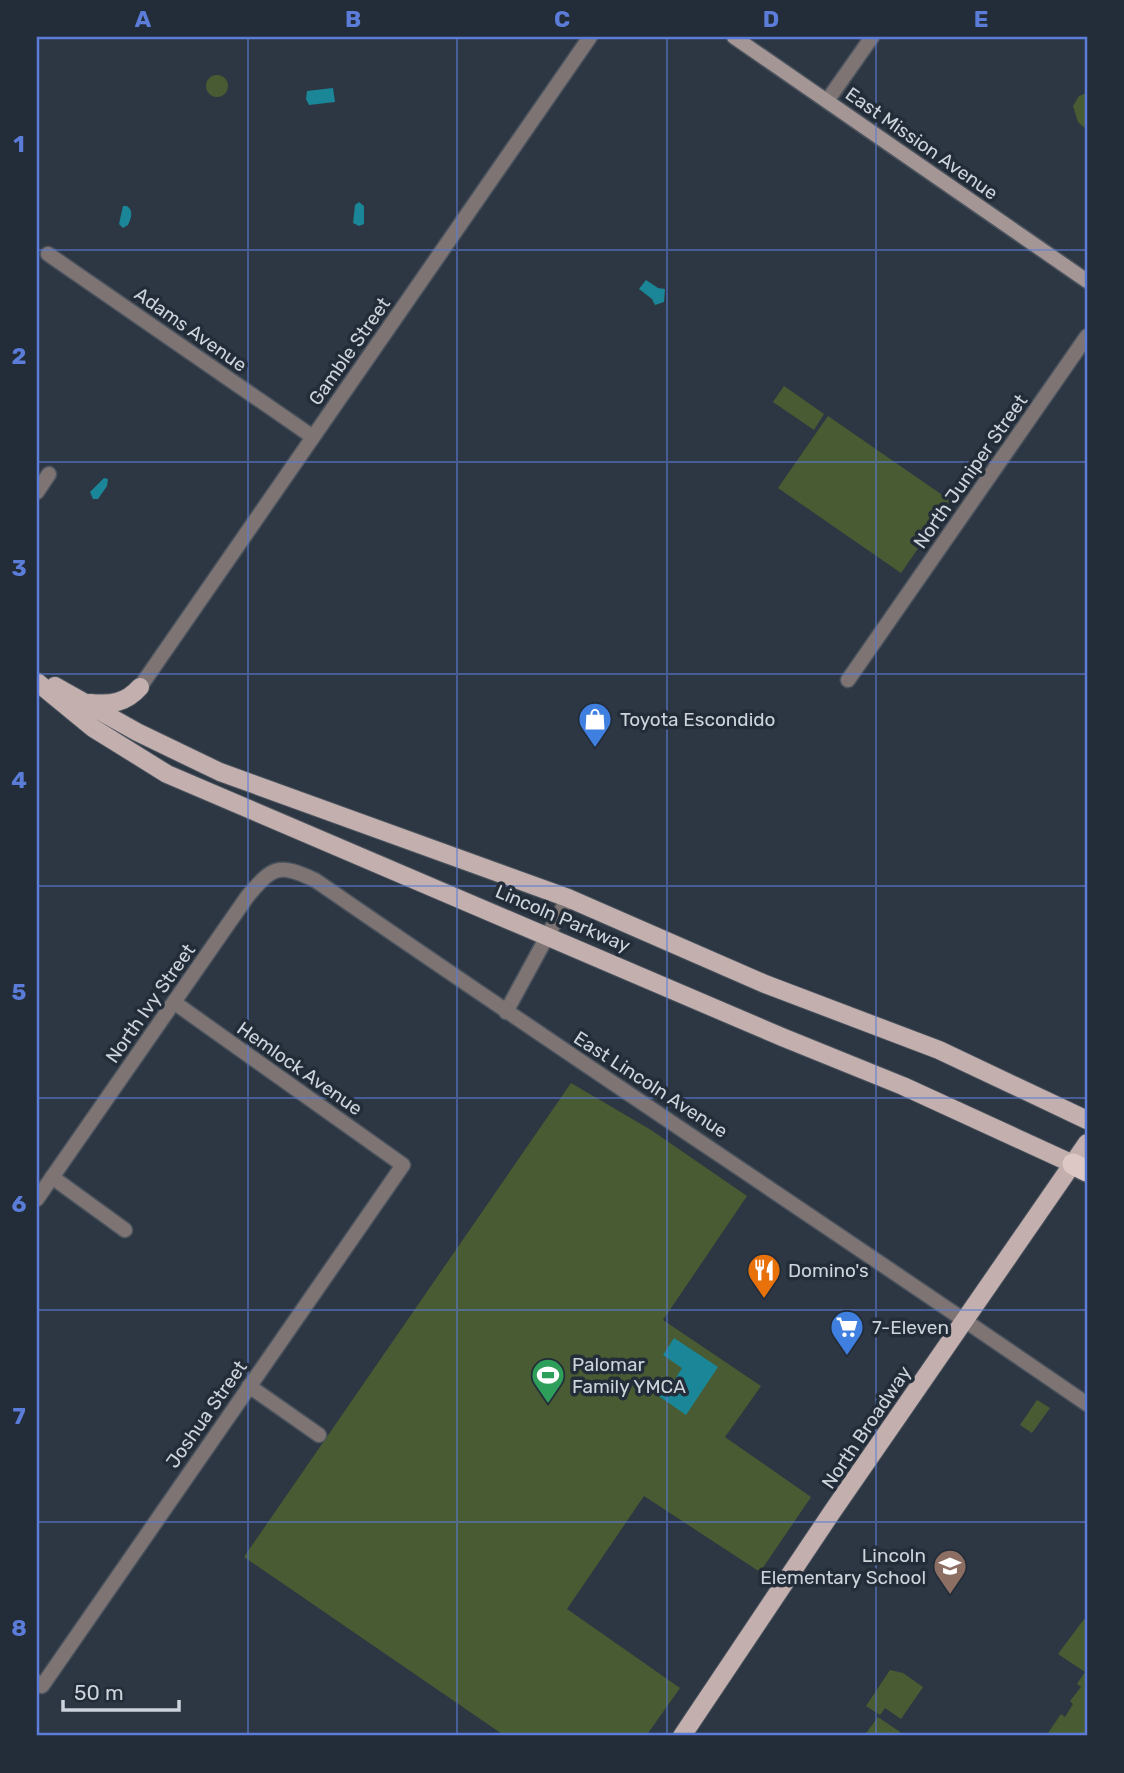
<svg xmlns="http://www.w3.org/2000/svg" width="1124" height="1773" font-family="Rubik,sans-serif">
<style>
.green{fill:#495b32}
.water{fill:#1a8697}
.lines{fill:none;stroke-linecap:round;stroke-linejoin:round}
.street-casing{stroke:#4a535e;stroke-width:17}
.secondary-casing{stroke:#4a535e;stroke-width:17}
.primary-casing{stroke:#4a535e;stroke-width:20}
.highway-casing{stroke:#4a535e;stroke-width:24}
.street{stroke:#7d7473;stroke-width:14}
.secondary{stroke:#a49694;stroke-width:14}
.primary{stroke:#c3b0ae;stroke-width:18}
.highway{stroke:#dec8c6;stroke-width:21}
.grid{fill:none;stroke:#5b7dd9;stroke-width:2;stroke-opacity:0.55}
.labels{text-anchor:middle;stroke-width:7;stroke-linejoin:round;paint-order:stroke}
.street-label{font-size:19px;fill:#cdd4db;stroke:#232d39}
.poi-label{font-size:19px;fill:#cdd4db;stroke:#232d39;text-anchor:start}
.neatline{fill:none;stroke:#5b7dd9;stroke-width:2.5}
.grid-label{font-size:23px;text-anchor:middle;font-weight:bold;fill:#5b7dd9}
</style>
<rect width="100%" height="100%" fill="#2d3743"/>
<g class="green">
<circle cx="217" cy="86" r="11"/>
<polygon points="1087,93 1087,130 1078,122 1073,106 1079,96"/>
<polygon points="784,386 824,414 814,430 773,402"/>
<polygon points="828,416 951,501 901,573 778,488"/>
<polygon points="571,1083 651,1130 747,1196 663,1320 761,1386 725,1437 811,1497 760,1572 644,1496 567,1609 680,1688 646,1736 505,1736 244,1557"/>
<polygon points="1037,1400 1050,1408 1032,1433 1020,1425"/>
<polygon points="1084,1619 1087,1622 1087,1736 1046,1736 1061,1714 1065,1717 1073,1704 1070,1701 1081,1687 1077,1684 1085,1672 1058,1654"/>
<polygon points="890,1670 903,1673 923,1687 901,1719 885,1708 880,1715 866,1706"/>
<polygon points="878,1717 900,1732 898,1736 864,1736"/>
</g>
<g class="water">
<polygon points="333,88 335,102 309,105 306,99 307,91"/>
<polygon points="359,202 364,206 364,224 359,226 353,223 355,205"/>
<path d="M127 206C134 211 131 218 128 225L123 228 119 224 123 206Z"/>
<polygon points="646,280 658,288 665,289 664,302 655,305 652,299 639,289"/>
<polygon points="104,478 108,479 107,486 98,499 93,499 90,492"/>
<polygon points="674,1338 718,1367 686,1415 650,1390 657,1379 670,1387 682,1368 663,1355"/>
</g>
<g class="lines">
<defs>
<g id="street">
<polyline points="827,101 872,37"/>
<polyline points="48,254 313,437"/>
<polyline points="37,492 49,474"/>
<polyline points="848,680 1087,336"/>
<polyline points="140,687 590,37"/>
<polyline points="506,1012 568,898"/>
<polyline points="52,1177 125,1230"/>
<path d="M37 1199 247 897C273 866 278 863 315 880 571 1057 831 1228 1087 1404"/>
<polyline points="249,1386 319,1435"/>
<polyline points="37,1682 42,1686 403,1165 175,1003"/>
</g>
<polyline id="secondary" points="734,37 1087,281"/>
<g id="primary">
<polyline points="37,682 93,728 167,774 782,1037 903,1086 1073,1164"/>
<polyline points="55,686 137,732 220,772 568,898 765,984 939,1050 1087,1120"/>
<path d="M90 703C111 705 126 703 140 687"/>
<polyline points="682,1736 832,1512 1087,1143"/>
</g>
<polyline id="highway" points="1073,1164 1087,1171"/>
</defs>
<use href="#street" class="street-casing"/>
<use href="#secondary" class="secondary-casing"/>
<use href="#primary" class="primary-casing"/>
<use href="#highway" class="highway-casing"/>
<use href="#street" class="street"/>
<use href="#secondary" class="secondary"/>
<use href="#primary" class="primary"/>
<use href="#highway" class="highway"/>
</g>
<path class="grid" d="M248 37V1736M457 37V1736M667 37V1736M876 37V1736M37 250H1087M37 462H1087M37 674H1087M37 886H1087M37 1098H1087M37 1310H1087M37 1522H1087"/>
<defs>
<symbol id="shop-pin" viewBox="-11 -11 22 30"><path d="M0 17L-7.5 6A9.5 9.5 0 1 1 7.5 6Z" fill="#3f7fe0" stroke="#232d39"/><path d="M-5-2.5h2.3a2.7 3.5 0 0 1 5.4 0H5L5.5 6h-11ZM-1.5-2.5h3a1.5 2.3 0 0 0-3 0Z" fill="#fff"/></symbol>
<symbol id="restaurant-pin" viewBox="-11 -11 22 30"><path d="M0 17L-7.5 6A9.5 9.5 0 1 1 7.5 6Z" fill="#e8710a" stroke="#232d39"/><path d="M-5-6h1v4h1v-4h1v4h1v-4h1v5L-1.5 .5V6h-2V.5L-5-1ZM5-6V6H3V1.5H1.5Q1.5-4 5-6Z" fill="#fff"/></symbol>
<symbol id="supermarket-pin" viewBox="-11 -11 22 30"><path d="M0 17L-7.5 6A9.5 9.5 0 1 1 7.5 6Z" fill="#3f7fe0" stroke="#232d39"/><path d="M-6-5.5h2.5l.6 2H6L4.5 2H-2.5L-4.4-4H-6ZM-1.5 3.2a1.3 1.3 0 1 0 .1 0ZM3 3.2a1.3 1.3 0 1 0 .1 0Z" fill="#fff"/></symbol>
<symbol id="stadium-pin" viewBox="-11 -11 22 30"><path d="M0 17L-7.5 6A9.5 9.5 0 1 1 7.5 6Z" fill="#2e9e5b" stroke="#232d39"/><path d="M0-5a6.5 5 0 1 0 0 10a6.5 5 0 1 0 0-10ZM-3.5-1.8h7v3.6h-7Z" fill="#fff"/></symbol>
<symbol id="school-pin" viewBox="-11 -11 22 30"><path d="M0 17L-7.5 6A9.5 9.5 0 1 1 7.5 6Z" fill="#8d6e63" stroke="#232d39"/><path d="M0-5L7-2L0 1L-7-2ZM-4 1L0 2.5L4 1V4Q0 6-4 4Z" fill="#fff"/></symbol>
</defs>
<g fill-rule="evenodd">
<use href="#shop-pin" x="576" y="700" width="38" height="52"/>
<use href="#restaurant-pin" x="745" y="1251" width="38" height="52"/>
<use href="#supermarket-pin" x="828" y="1308" width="38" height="52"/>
<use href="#stadium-pin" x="529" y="1356" width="38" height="52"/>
<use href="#school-pin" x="931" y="1547" width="38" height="52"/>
</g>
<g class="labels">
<g class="street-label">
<text transform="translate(922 143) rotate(35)" y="7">East Mission Avenue</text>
<text transform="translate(191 329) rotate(35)" y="7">Adams Avenue</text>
<text transform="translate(349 351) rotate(-55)" y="7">Gamble Street</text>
<text transform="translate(970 471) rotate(-55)" y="7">North Juniper Street</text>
<text transform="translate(563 918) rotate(23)" y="7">Lincoln Parkway</text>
<text transform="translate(150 1003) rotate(-55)" y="7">North Ivy Street</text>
<text transform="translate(300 1068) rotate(35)" y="7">Hemlock Avenue</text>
<text transform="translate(651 1084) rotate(33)" y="7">East Lincoln Avenue</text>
<text transform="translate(206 1414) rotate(-55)" y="7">Joshua Street</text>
<text transform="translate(866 1427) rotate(-56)" y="7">North Broadway</text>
</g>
<g class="poi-label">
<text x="620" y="726">Toyota Escondido</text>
<text x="788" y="1277">Domino's</text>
<text x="872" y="1334">7-Eleven</text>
<text x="572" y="1371">Palomar<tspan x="572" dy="22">Family YMCA</tspan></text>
<text x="926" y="1562" text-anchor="end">Lincoln<tspan x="926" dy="22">Elementary School</tspan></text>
</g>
</g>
<rect width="1124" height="1773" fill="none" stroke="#232d39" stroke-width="77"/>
<path d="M63 1700v10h116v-10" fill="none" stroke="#cdd4db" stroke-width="3.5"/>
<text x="74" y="1700" font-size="21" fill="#cdd4db" stroke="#232d39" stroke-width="5" paint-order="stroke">50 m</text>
<rect x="38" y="38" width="1048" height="1696" class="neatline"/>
<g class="grid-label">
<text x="143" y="27">A</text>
<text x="353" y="27">B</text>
<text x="562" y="27">C</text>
<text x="771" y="27">D</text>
<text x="981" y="27">E</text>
<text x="19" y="152">1</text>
<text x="19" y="364">2</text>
<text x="19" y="576">3</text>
<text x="19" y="788">4</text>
<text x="19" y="1000">5</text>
<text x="19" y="1212">6</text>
<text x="19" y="1424">7</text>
<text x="19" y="1636">8</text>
</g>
</svg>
